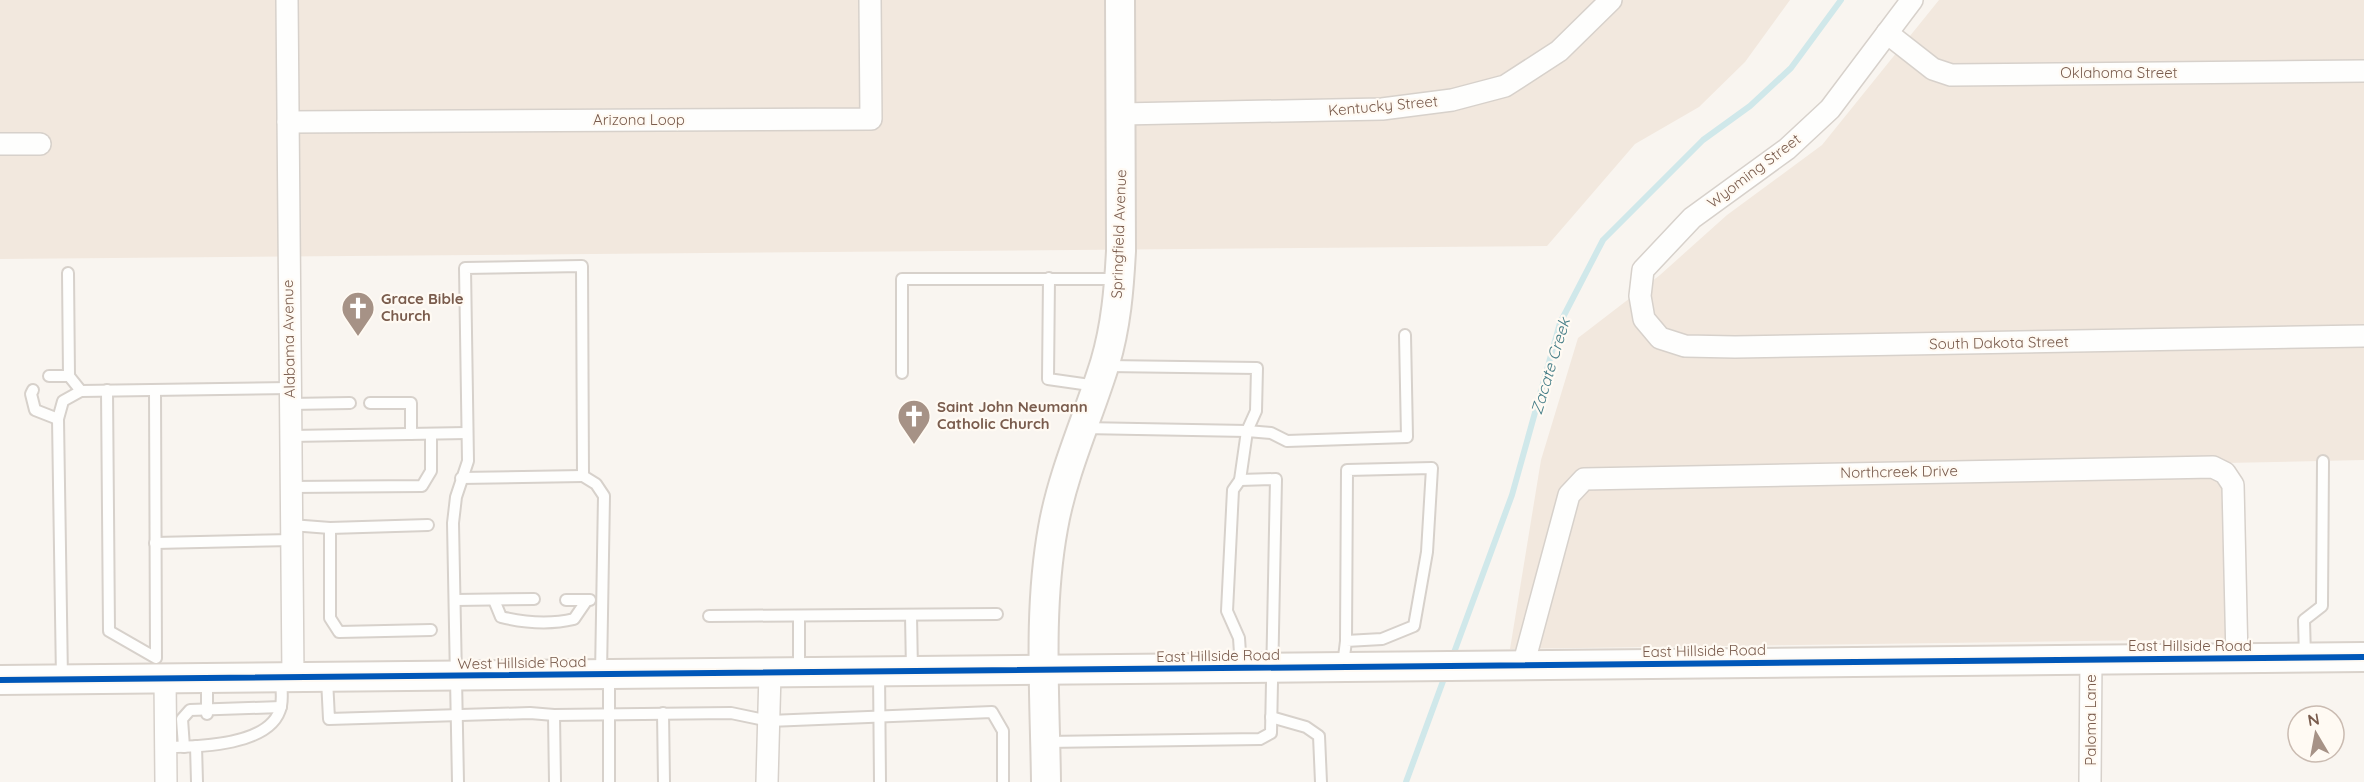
<svg xmlns="http://www.w3.org/2000/svg" width="2364" height="782" font-family="Quicksand,sans-serif">
<style>
.residential{fill:#f2e8de}
.lines{fill:none;stroke-linecap:round;stroke-linejoin:round}
.stream{stroke:#d0e8ea;stroke-width:6}
.lane-casing{stroke:#d7d1cb;stroke-width:14}
.street-casing{stroke:#d7d1cb;stroke-width:24}
.secondary-casing{stroke:#d9d2cb;stroke-width:32}
.lane{stroke:#fefefd;stroke-width:10}
.street{stroke:#fefefd;stroke-width:21}
.secondary{stroke:#fefefd;stroke-width:28}
.cycleway-casing{stroke:#fffaf3;stroke-width:10}
.cycleway{stroke:#0057b8;stroke-width:6}
.labels{text-anchor:middle;stroke-width:4.5;stroke-linejoin:round;paint-order:stroke}
.street-label{font-size:15px;fill:#7a5c4d;stroke:#fffaf3}
.poi-label{font-size:15px;font-weight:bold;fill:#7a5c4d;stroke:#fffaf3;text-anchor:start}
.water-label{font-size:16px;font-style:italic;fill:#437c86;stroke:#fffaf3}
</style>
<rect width="100%" height="100%" fill="#f9f5f0"/>
<g class="residential">
<polygon points="0,0 1790,0 1745,62 1699,107 1635,144 1547,246 0,259"/>
<polygon points="1939,0 2364,0 2364,460 2225,463 2227,639 1510,649 1541,460 1578,338 1660,275 1727,215 1822,145"/>
</g>
<g class="lines">
<g class="stream">
<polyline points="1452,658 1512,495 1560,323 1603,240 1703,140 1750,106 1791,68 1841,0"/>
<polyline points="1406,782 1446,673"/>
</g>
<defs>
<g id="lane">
<polyline points="68,273 69,376"/>
<polyline points="1049,278 1048,379 1097,386"/>
<polyline points="1107,366 1257,368 1256,411 1247,431 1240,480 1233,490 1227,611 1239,638 1241,668"/>
<polyline points="902,373 902,279 1119,279"/>
<polyline points="49,376 69,376 81,391"/>
<polyline points="33,390 31,394 35,410 58,419"/>
<polyline points="107,390 109,631 156,658 155,390"/>
<polyline points="370,403 411,403 411,434"/>
<polyline points="290,404 350,403"/>
<polyline points="1083,428 1247,431 1271,433 1287,441 1407,437 1405,335"/>
<polyline points="291,436 467,433"/>
<polyline points="461,478 583,476"/>
<polyline points="291,487 422,486 431,471 431,434"/>
<polyline points="291,525 330,528 428,525"/>
<polyline points="330,528 330,618 339,632 431,630"/>
<polyline points="155,543 292,540"/>
<polyline points="455,600 534,599"/>
<path d="M494 600 501 617C526 623 549 625 574 619L587 600"/>
<polyline points="566,600 590,600"/>
<polyline points="911,615 912,671"/>
<polyline points="709,616 997,614"/>
<polyline points="799,616 799,672"/>
<polyline points="2305,657 2304,620 2322,606 2323,461"/>
<polyline points="1343,665 1346,641 1347,470 1432,468 1427,552 1414,626 1382,639 1346,641"/>
<polyline points="879,672 880,782"/>
<polyline points="609,674 609,782"/>
<polyline points="62,679 58,419 63,401 81,391 290,388"/>
<polyline points="327,679 329,719 530,713 554,715 731,713 769,721 992,712 1003,731 1003,782"/>
<polyline points="663,713 664,782"/>
<polyline points="207,714 207,678"/>
<polyline points="554,715 555,782"/>
<polyline points="1271,717 1306,727 1319,736 1321,782"/>
<polyline points="1046,742 1260,739 1271,733 1276,479 1240,480"/>
<polyline points="196,746 197,782"/>
<path d="M166 747C198 747 273 746 281 706 283 697 281 687 281 678"/>
<polyline points="184,747 182,719 190,710 281,707"/>
<polyline points="458,782 453,523 456,497 468,461 465,268 582,266 583,476 596,484 604,496 601,674"/>
</g>
<g id="street">
<polyline points="287,0 293,677"/>
<polyline points="1912,0 1830,109 1787,149 1692,218 1643,270 1640,296 1644,319 1660,338 1685,346 1735,347 2364,336"/>
<polyline points="1887,33 1933,69 1951,75 2364,71"/>
<polyline points="1121,114 1382,109 1452,100 1505,86 1559,51 1611,0"/>
<polyline points="288,122 871,119 870,0"/>
<polyline points="0,144 40,144"/>
<polyline points="1523,666 1569,495 1584,479 2213,467 2225,473 2233,485 2237,658"/>
<polyline points="165,678 166,782"/>
<polyline points="767,782 770,673"/>
<polyline points="2090,782 2091,658"/>
</g>
<g id="secondary">
<polyline points="0,680 2364,657"/>
<path d="M1046 782C1045 698 1038 610 1053 528 1063 471 1088 418 1105 363 1116 326 1119 289 1121 251L1120 0"/>
</g>
</defs>
<use href="#lane" class="lane-casing"/>
<use href="#street" class="street-casing"/>
<use href="#secondary" class="secondary-casing"/>
<use href="#lane" class="lane"/>
<use href="#street" class="street"/>
<use href="#secondary" class="secondary"/>
<defs>
<polyline id="cycleway" points="0,680 2364,657"/>
</defs>
<use href="#cycleway" class="cycleway-casing"/>
<use href="#cycleway" class="cycleway"/>
</g>
<defs>
<symbol id="church-pin" viewBox="-11 -11 22 30"><path d="M0 17L-7.5 6A9.5 9.5 0 1 1 7.5 6Z" fill="#a69286" stroke="#fffaf3"/><path d="M-1.2-6h2.4v3.5h3.3v2.4h-3.3V6h-2.4V-.1h-3.3v-2.4h3.3Z" fill="#fff"/></symbol>
</defs>
<g fill-rule="evenodd">
<use href="#church-pin" x="339" y="289" width="38" height="52"/>
<use href="#church-pin" x="895" y="397" width="38" height="52"/>
</g>
<g class="labels">
<g class="street-label">
<text x="2119" y="78">Oklahoma Street</text>
<text transform="translate(1383 106) rotate(-5)" y="5">Kentucky Street</text>
<text x="639" y="125">Arizona Loop</text>
<text transform="translate(1754 171) rotate(-37)" y="5">Wyoming Street</text>
<text transform="translate(1119 234) rotate(-88)" y="5">Springfield Avenue</text>
<text transform="translate(289 339) rotate(-91)" y="5">Alabama Avenue</text>
<text transform="translate(1999 343) rotate(-1)" y="5">South Dakota Street</text>
<text transform="translate(1899 472) rotate(-1)" y="5">Northcreek Drive</text>
<text x="2190" y="651">East Hillside Road</text>
<text transform="translate(1704 651) rotate(-1)" y="5">East Hillside Road</text>
<text transform="translate(1218 656) rotate(-1)" y="5">East Hillside Road</text>
<text transform="translate(522 663) rotate(-1)" y="5">West Hillside Road</text>
<text transform="translate(2091 720) rotate(-90)" y="5">Paloma Lane</text>
</g>
<g class="poi-label">
<text x="381" y="304">Grace Bible<tspan x="381" dy="17">Church</tspan></text>
<text x="937" y="412">Saint John Neumann<tspan x="937" dy="17">Catholic Church</tspan></text>
</g>
<g class="water-label">
<text transform="translate(1550 366) rotate(-73)" y="6">Zacate Creek</text>
</g>
</g>
<g transform="translate(2316 734) rotate(350)"><circle r="28" fill="#fffaf3" stroke="#cabbb1" stroke-width="1.5"/>
<path d="M0-4.5L10 22L0 15L-10 22Z" fill="#a69286"/>
<text y="-9" font-size="16" font-weight="bold" text-anchor="middle" fill="#7a5c4d">N</text>
</g>
</svg>
